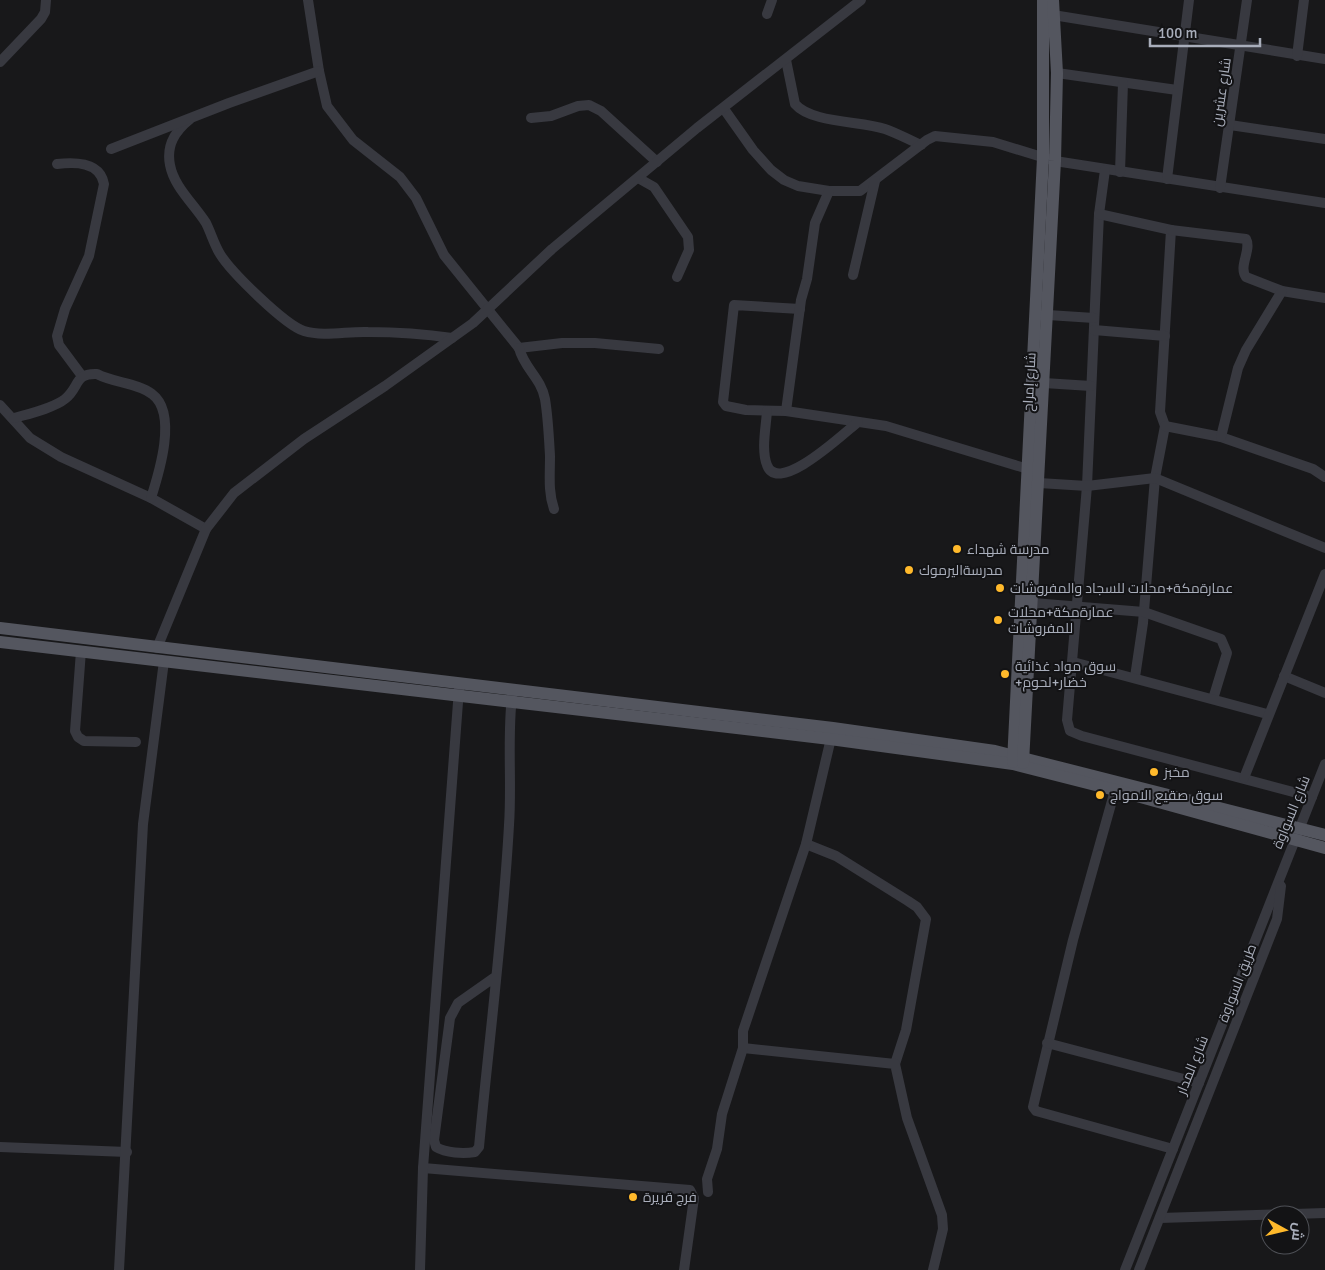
<svg xmlns="http://www.w3.org/2000/svg" width="1325" height="1270" font-family="Signika,Cairo,sans-serif">
<style>
.lines{fill:none;stroke-linecap:round;stroke-linejoin:round}
.minor{stroke:#383940;stroke-width:10}
.major{stroke:#54565f;stroke-width:12}
.poi-dot{fill:#ffb92b;stroke:#131315;stroke-width:2}
.labels{text-anchor:middle;stroke-width:4;stroke-linejoin:round;paint-order:stroke}
.street-label{font-size:14px;fill:#a9aebb;stroke:#131315}
.poi-label{font-size:14px;fill:#a9aebb;stroke:#131315;text-anchor:start}
</style>
<rect width="100%" height="100%" fill="#18181a"/>
<g class="lines">
<g class="minor">
<polyline points="308,0 319,71 327,106 353,140 400,177 416,198 444,255 519,348 562,343 595,343 659,349"/>
<polyline points="767,14 772,0"/>
<polyline points="1053,15 1325,59"/>
<polyline points="1297,56 1304,0"/>
<path d="M786 60 795 104C811 123 861 121 885 129 897 133 909 140 921 145"/>
<polyline points="0,62 41,19 45,12 46,0"/>
<polyline points="1057,73 1177,90"/>
<polyline points="724,109 753,150 771,170 784,180 798,186 829,191 860,191 927,140 935,136 993,142 1055,161 1325,203"/>
<polyline points="531,118 551,116 578,106 589,105 601,111 657,162"/>
<path d="M190 119C175 131 166 145 170 165 174 187 194 204 206 223 211 233 214 244 220 254 231 272 285 325 304 331 324 337 348 331 368 332 396 332 425 334 452 338"/>
<polyline points="1230,125 1325,139"/>
<polyline points="111,149 229,103 319,71"/>
<path d="M57 164C74 162 100 161 104 184L89 256 65 309 57 336 59 345 82 376"/>
<polyline points="1105,170 1099,214 1087,486 1067,720 1070,731 1082,736 1312,797"/>
<polyline points="1120,172 1123,83"/>
<polyline points="638,178 654,187 688,237 689,250 677,277"/>
<polyline points="1167,179 1189,0"/>
<polyline points="1220,188 1247,0"/>
<polyline points="1099,214 1171,230 1160,412 1165,426 1155,478 1143,623 1135,677"/>
<path d="M1171 230 1246 239C1252 250 1238 266 1246 277L1282 291 1325 298"/>
<polyline points="853,275 875,181"/>
<polyline points="800,309 734,305 723,402 726,406 746,410 786,411 886,426 1028,469"/>
<polyline points="1048,315 1094,318"/>
<polyline points="1094,330 1165,336"/>
<path d="M519 348C524 368 541 378 545 399 548 417 549 438 550 456 550 475 548 492 554 509"/>
<polyline points="1044,383 1091,386"/>
<polyline points="0,405 30,438 61,457 151,498 206,529"/>
<path d="M767 411C766 427 761 450 767 465 778 496 844 433 858 422"/>
<polyline points="786,411 801,300 807,279 815,223 829,191"/>
<path d="M14 418C28 414 54 408 65 399 80 387 74 373 97 374 114 383 138 383 152 394 178 413 159 473 151 498"/>
<polyline points="1165,426 1221,437 1313,469 1325,477"/>
<polyline points="1221,437 1238,368 1246,350 1282,291"/>
<polyline points="1039,483 1087,486 1155,478 1325,548"/>
<polyline points="1033,603 1144,612 1221,639 1227,653 1213,699"/>
<polyline points="157,648 206,529 234,493 304,439 385,386 473,323 552,249 697,128 861,0"/>
<polyline points="81,651 75,731 78,737 84,741 136,742"/>
<polyline points="1073,662 1267,714"/>
<polyline points="1284,676 1325,693"/>
<polyline points="1244,778 1325,574"/>
<polyline points="1115,790 1073,940 1033,1107 1036,1111 1173,1149"/>
<polyline points="806,844 836,856 908,901 917,907 926,919 906,1030 895,1064"/>
<path d="M495 977 458 1003 450 1018 434 1140 436 1147C446 1153 463 1154 475 1152L479 1147C489 1040 503 933 509 825 512 782 507 739 512 696"/>
<polyline points="1047,1043 1199,1083"/>
<polyline points="743,1048 895,1064 907,1118 942,1215 943,1229 933,1270"/>
<polyline points="0,1147 127,1152"/>
<polyline points="423,1168 690,1190 694,1198 684,1270"/>
<polyline points="708,1192 707,1179 717,1149 722,1114 743,1048 743,1031 806,844 832,734"/>
<polyline points="1160,1218 1325,1213"/>
<polyline points="119,1270 143,824 164,661"/>
<polyline points="420,1270 423,1168 459,689"/>
<polyline points="1125,1270 1325,764"/>
<polyline points="1139,1270 1277,919 1281,886"/>
</g>
<g class="major">
<polyline points="0,628 833,728 995,751 1325,835"/>
<polyline points="0,642 830,739 1013,764 1115,790 1325,848"/>
<polyline points="1013,762 1043,158 1043,0"/>
<polyline points="1023,763 1055,161 1057,73 1053,0"/>
</g>
</g>
<g class="poi-dot">
<circle cx="957" cy="549" r="5"/>
<circle cx="909" cy="570" r="5"/>
<circle cx="1000" cy="588" r="5"/>
<circle cx="998" cy="620" r="5"/>
<circle cx="1005" cy="674" r="5"/>
<circle cx="1154" cy="772" r="5"/>
<circle cx="1100" cy="795" r="5"/>
<circle cx="633" cy="1197" r="5"/>
</g>
<g class="labels">
<g class="street-label">
<text transform="translate(1221 92) rotate(-82)" y="5">شارع عشرين</text>
<text transform="translate(1029 382) rotate(-87)" y="5">شارع إمراح</text>
<text transform="translate(1291 812) rotate(-68)" y="5">شارع السواوة</text>
<text transform="translate(1237 983) rotate(-69)" y="5">طريق السواوة</text>
<text transform="translate(1192 1065) rotate(-68)" y="5">شارع المدار</text>
</g>
<g class="poi-label">
<text x="967" y="554">مدرسة شهداء</text>
<text x="919" y="575">مدرسةاليرموك</text>
<text x="1010" y="593">عمارةمكة+محلات للسجاد والمفروشات</text>
<text x="1008" y="617">عمارةمكة+محلات<tspan x="1008" dy="16">للمفروشات</tspan></text>
<text x="1015" y="671">سوق مواد غذائية<tspan x="1015" dy="16">+خضار+لحوم</tspan></text>
<text x="1164" y="777">مخبز</text>
<text x="1110" y="800">سوق صقيع الامواج</text>
<text x="643" y="1202">فرج قريرة</text>
</g>
</g>
<g transform="translate(1285 1230) rotate(98)"><circle r="24" fill="#131315" stroke="#4f5157"/>
<path d="M0-4L9 19L0 12L-9 19Z" fill="#ffb92b"/>
<text y="-8" font-size="14" font-weight="bold" text-anchor="middle" fill="#a9aebb">ش</text>
</g>
<path d="M1150 38v8h110v-8" fill="none" stroke="#a9aebb" stroke-width="2.5"/>
<text x="1158" y="38" font-size="15" fill="#a9aebb" stroke="#131315" stroke-width="4" paint-order="stroke">100 m</text>
</svg>
